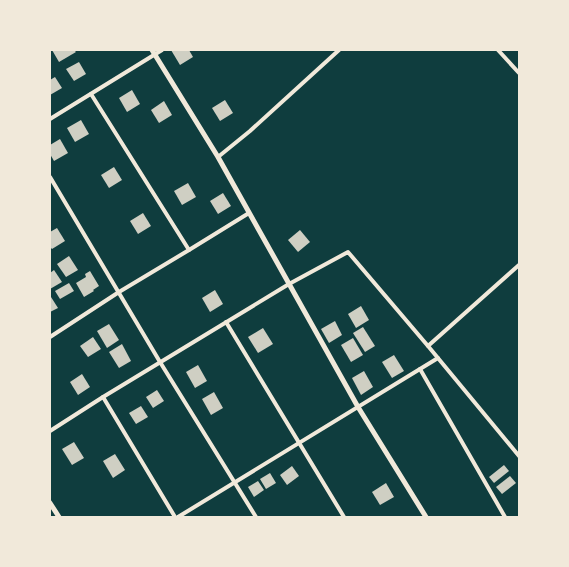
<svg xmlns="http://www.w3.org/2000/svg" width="569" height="567" font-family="'Archivo Narrow',sans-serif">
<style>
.building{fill:#cfcfc3}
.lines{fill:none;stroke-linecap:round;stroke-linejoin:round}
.minor{stroke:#f1e9da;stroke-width:4}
.tertiary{stroke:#f1e9da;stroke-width:5}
</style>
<rect width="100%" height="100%" fill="#0f3d3e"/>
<g class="building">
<polygon points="52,50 74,50 76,52 59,62"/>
<polygon points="171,50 189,50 193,57 180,65"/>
<polygon points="79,62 86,74 74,81 66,69"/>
<polygon points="55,77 62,88 50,95 50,80"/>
<polygon points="132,90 140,104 127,112 119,98"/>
<polygon points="225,100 233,113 220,121 212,108"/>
<polygon points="164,101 172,115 159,123 151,110"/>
<polygon points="81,120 89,134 75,142 67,128"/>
<polygon points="60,139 68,153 54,161 50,154 50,145"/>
<polygon points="114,167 122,180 109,188 101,175"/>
<polygon points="188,183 196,197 182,205 174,191"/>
<polygon points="223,193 231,206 218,214 210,201"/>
<polygon points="143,213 151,226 138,234 130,221"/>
<polygon points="57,228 65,241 52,249 50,247 50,232"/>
<polygon points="300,230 310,242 298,252 288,240"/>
<polygon points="69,256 78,270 66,277 57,264"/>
<polygon points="54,270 62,282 50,289 50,273"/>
<polygon points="90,271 99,286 93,290 94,291 84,297 76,283 86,277 85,274"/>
<polygon points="69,283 74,291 60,299 55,291"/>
<polygon points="215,290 223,304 210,312 202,298"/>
<polygon points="50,297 51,297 58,308 50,312"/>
<polygon points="361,306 369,320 356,328 348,314"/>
<polygon points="335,321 342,335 329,343 321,329"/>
<polygon points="109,324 119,340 107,348 97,331"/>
<polygon points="363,327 375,346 365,352 353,333"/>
<polygon points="263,328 273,344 258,353 248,337"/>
<polygon points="93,337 101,349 88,357 80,346"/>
<polygon points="353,338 363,355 351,362 341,345"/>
<polygon points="122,344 131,361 119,368 109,352"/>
<polygon points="394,355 404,371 392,378 382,362"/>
<polygon points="198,365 207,381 195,388 186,372"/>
<polygon points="364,371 373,387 361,395 352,378"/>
<polygon points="82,374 90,387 78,395 70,382"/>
<polygon points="157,390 164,401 153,408 146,397"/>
<polygon points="214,392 223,408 211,415 202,399"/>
<polygon points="141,406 148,417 136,424 129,413"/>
<polygon points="74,442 84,458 72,465 62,449"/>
<polygon points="115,454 125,470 113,478 103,461"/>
<polygon points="504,465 509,471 494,483 489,477"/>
<polygon points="292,466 299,476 287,485 280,475"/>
<polygon points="270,473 276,483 266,489 260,479"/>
<polygon points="510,476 516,483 502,494 496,487"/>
<polygon points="258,481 264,490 254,497 248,487"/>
<polygon points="386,483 394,497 380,505 372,492"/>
</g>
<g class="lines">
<g class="minor">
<polyline points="498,50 519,73"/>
<polyline points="91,94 189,250"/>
<polyline points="50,119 162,50"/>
<polyline points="218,157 250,131 339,50"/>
<polyline points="50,177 160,362 256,517"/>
<polyline points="226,322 344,517"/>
<polyline points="50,337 119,292 189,250 249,213"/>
<polyline points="428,346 519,265"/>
<polyline points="420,369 505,517"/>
<polyline points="103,397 175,517"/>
<polyline points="50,431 103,397 289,284 348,252 428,346 519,456"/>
<polyline points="178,517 438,358"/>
</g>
<g class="tertiary">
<polyline points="152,50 218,157 358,407 426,517"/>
<polyline points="50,503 59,517"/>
</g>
</g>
<rect width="569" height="567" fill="none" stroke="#f1e9da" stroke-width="102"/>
</svg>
